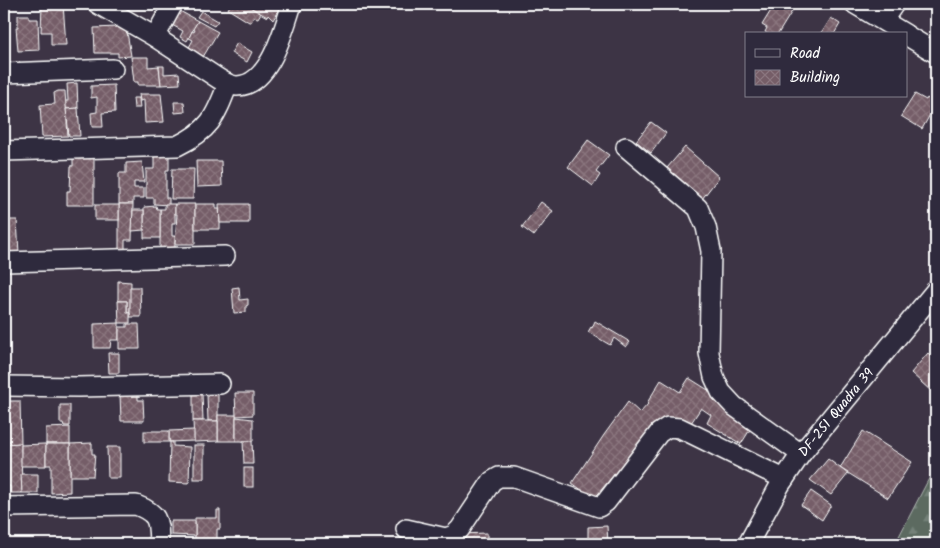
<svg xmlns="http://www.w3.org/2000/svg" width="940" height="548" font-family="Kalam,sans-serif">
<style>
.forest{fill:url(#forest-firs);stroke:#aeb5b0}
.building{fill:url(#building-cross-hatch);stroke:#fff}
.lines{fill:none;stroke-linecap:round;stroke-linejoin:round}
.minor-casing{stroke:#fff;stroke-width:22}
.minor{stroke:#2f2a3d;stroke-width:19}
.labels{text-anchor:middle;stroke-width:4.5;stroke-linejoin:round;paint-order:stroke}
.street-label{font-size:14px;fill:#fff;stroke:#2f2a3d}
</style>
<defs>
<pattern id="forest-firs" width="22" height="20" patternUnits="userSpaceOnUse" patternTransform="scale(1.25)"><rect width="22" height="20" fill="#5c6b61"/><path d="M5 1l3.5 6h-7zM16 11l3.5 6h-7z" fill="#748179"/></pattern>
<pattern id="building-cross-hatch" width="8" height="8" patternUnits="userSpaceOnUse" patternTransform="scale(1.25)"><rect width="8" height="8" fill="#755d67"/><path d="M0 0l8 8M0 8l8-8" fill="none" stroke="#8a757e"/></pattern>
</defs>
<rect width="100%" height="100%" fill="#3d3445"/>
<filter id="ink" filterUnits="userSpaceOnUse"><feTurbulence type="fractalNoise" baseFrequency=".02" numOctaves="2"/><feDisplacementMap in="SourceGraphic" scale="10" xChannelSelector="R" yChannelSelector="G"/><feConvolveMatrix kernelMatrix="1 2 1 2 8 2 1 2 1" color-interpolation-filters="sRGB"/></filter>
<g filter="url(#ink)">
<polygon class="forest" points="936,465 936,544 895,544"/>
<g class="building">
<polygon points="42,4 63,4 66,45 51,45 51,32 41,32"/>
<polygon points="231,4 245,4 261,13 258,18 254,17 251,22 249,22 228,9"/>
<polygon points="245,4 272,4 280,8 273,20 268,15 267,17"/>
<polygon points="775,4 787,4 794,8 778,34 768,34 765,32 767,28 762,25"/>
<polygon points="920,4 936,4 936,6 933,12"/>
<polygon points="178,10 198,21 187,41 180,37 183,31 170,24"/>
<polygon points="201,11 218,21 214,26 197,17"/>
<polygon points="18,15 29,15 29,19 38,19 39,50 18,51 16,27 18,27"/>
<polygon points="831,18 840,24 834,34 821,34"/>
<polygon points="198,21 218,32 203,57 188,49 193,40 189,38 192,31 194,32 195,30 193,29"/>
<polygon points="117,25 127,32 131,56 118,57 118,53 95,53 94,28 117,27"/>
<polygon points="237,43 252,52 247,62 231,53"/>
<polygon points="131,57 148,57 148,67 159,66 161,85 138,85 138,82 134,82"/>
<polygon points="159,66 164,66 164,74 179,73 180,84 161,85"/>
<polygon points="77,83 78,108 66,109 65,101 68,101 67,84"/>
<polygon points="114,85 115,112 102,113 103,127 92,127 91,113 97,112 97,97 91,98 91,86"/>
<polygon points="58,91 65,91 68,136 42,137 40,105 55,104 54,93"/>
<polygon points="139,94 161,94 164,122 145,123 144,100 140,101"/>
<polygon points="915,94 926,100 927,98 936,104 922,129 901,116"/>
<polygon points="133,98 139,98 140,108 134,108"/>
<polygon points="174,102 184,102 185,112 175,113"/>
<polygon points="78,108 80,136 69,136 66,109"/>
<polygon points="651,122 666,133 651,153 636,141"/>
<polygon points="588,140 609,155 596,172 600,175 593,186 568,167"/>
<polygon points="685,147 719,177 702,199 667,168"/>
<polygon points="169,154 169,170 166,170 166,198 169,198 169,205 154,204 154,198 146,198 146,169 154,169 154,155"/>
<polygon points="73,156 94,156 94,205 67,205 67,191 70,191 71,166 73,166"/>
<polygon points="196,161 221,161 222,186 197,187"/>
<polygon points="142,162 144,182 134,182 134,188 144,188 144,198 133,198 133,204 119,204 119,173 126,173 126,163"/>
<polygon points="172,169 194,169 193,199 171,199"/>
<polygon points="541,202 553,211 534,236 522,227"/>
<polygon points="119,204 133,204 132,240 125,240 125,254 119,254"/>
<polygon points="165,204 175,204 175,223 172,223 172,236 175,236 175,248 160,248 160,209 165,209"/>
<polygon points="175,204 195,204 195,244 175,244 177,214 175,214"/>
<polygon points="195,204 216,204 216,209 220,209 220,229 195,229"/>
<polygon points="219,204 249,204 249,223 220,223"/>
<rect x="95" y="205" width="24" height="15"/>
<polygon points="156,206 157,209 160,209 160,238 144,238 144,207"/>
<polygon points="4,208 5,208 5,220 17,220 19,253 4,259"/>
<polygon points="133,210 144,210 144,230 132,231"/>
<polygon points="118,281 131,282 130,313 127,313 127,301 118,301"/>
<polygon points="130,287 140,287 141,317 130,317"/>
<polygon points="239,287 240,300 248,299 248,305 246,306 246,312 234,313 232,288"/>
<polygon points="118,301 127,301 127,313 130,313 130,323 119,323"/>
<polygon points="595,321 630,342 626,347 614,338 610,345 588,332 591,327 592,328"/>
<polygon points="119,323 119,340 111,340 110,348 94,348 94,324"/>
<polygon points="127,324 139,324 140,349 119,349 119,327 127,327"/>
<polygon points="108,353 119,353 119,373 109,373"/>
<polygon points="928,353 936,361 936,385 931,391 911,373"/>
<polygon points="689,378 756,420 741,444 707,423 711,415 701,408 679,441 654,426 594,499 572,483 604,435 628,402 640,413 648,404 647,403 661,380 680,392"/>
<polygon points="235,393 253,393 253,415 236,416"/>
<polygon points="120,394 138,394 138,400 143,400 144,421 121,421"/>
<polygon points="193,394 202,394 203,421 193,421"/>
<polygon points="207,394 218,394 218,421 208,421"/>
<polygon points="7,401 20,401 21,443 11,444 10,441 4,442 4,416 7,416"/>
<polygon points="60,405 70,405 70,426 64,426 63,423 60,423"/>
<rect x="218" y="415" width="18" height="26"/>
<polygon points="236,417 253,419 253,441 236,441"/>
<polygon points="193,421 218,421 218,441 194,442"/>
<polygon points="70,427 70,444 46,444 46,428"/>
<polygon points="194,430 194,441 169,442 169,431"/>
<rect x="144" y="431" width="25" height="11"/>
<polygon points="863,431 912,462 888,498 840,468"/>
<polygon points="243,441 252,441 253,464 244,464"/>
<polygon points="170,442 173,442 173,446 190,447 189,483 169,482"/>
<polygon points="21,443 22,493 10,493 10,486 4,486 4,444"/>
<polygon points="92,443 92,454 95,454 93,476 70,476 70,444"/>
<polygon points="44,444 46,444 46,466 21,466 21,445"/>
<polygon points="46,444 70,444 70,492 51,493 51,465 46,465"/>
<rect x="194" y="445" width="10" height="34"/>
<polygon points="107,447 120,447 120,478 108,478"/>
<polygon points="828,459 848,474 831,495 810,480"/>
<rect x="244" y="468" width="9" height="19"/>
<polygon points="21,474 38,474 38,493 22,493"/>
<polygon points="811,491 831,505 822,520 801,505"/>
<polygon points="217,510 220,510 220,529 217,529 217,544 195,544 195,518 217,518"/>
<polygon points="171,521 195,521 195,536 171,535"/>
<polygon points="607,526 608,544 588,544 588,527"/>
<polygon points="487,533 487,544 460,544 460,534"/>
</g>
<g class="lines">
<defs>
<g id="minor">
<path d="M98 4 155 37 219 79C224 82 230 86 237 86 270 86 284 28 292 4"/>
<polyline points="855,4 905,34"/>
<polyline points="883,20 894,4"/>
<polyline points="906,35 936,53"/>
<polyline points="155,37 173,4"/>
<polyline points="4,73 113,69"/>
<polyline points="626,147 698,208 706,227 711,251 709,353 714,377 721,392 734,406 801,454"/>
<path d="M4 151 177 146C210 130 215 118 228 84"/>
<polyline points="4,262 225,256"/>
<polyline points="4,386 78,387 220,384"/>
<path d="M4 507 136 505C160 514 158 522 159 544"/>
<polyline points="406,529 446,538 454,535 460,529 492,481 499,477 514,477 599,507 606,502 659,433 668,427 680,428 784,479"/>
<path id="s1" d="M748 544 780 485 801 454 936 290"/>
</g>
</defs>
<use href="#minor" class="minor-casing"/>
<use href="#minor" class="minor"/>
</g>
</g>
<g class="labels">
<g class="street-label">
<text dy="5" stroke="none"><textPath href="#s1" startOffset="159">DF-251 Quadra 39</textPath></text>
</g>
</g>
<rect width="940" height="548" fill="none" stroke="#2f2a3d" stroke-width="20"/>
<rect x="10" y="10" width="920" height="528" fill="none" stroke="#fff" stroke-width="2" filter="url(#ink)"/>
<rect x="745" y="32" width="162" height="65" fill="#2f2a3d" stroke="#827f8b"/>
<rect x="755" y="49" width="25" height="8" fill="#2f2a3d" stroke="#827f8b"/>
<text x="790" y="58" font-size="15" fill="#ffffff">Road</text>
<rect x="755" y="70" width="25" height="15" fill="url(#building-cross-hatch)" stroke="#827f8b"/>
<text x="790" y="82" font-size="15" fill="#ffffff">Building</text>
</svg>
